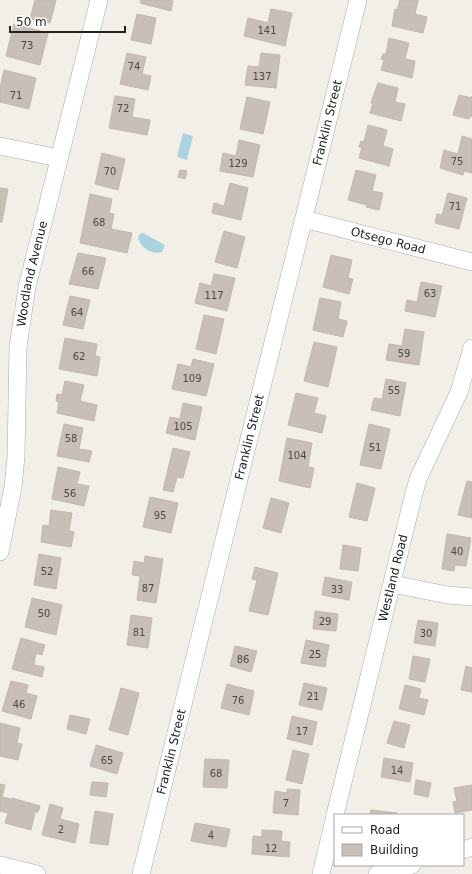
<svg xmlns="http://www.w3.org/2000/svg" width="472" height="874" font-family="'DejaVu Sans',sans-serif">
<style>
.water{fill:#aad3df}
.building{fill:#c7bfb8;stroke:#c4b6ab}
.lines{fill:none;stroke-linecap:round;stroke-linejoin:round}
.minor-casing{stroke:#a9a9a9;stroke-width:18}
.minor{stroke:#fff;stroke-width:17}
.labels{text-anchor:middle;stroke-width:3;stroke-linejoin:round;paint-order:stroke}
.number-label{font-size:10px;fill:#4b4948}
.street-label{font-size:12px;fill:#222;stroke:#fff}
</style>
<rect width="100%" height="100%" fill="#f2efe9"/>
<g class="water">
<polygon points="183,133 193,136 187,160 177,157"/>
<path d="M143 233 165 245 162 252C152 255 140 248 138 237L140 234Z"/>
</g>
<g class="building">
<polygon points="35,0 56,0 50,23 30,19"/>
<polygon points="141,0 170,0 173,1 171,11 140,3"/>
<polygon points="400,0 418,0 415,14 427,17 423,33 392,26 395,9 397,10"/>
<polygon points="271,9 292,13 285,46 244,36 248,18 268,23"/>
<polygon points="137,14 156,18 151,44 131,40"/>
<polygon points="14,24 48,33 40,65 6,56"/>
<polygon points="389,38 409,43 405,59 415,61 412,78 381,70 384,60 381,59 383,54 386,54"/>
<polygon points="127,53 146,57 142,74 151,76 148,90 120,84"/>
<polygon points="261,53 280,55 276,88 245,85 248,66 259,67"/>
<polygon points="4,70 36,78 29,109 0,102 0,88"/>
<polygon points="378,83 398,88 395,102 405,104 401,121 370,113 373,103 371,103"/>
<polygon points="459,95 472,98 472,96 472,117 470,116 469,119 453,115"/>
<polygon points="115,96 135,99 132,117 150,120 147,135 109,128"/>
<polygon points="247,97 270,102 263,134 240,129"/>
<polygon points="368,125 387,130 383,146 393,149 389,166 359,158 362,147 359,147 361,141 364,142"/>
<polygon points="462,136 472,139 472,173 464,171 463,175 440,168 444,150 458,154"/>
<polygon points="239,140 260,145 253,177 220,171 223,153 236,156"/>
<polygon points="102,153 125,159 118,190 95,184"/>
<polygon points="180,170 187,171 185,179 178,177"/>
<polygon points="356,170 376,175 372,191 383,193 379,210 366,207 367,205 348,200"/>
<polygon points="230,183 248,188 241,220 212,213 214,203 224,206"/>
<polygon points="0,188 8,189 2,222 0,222"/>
<polygon points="448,193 467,198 459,229 435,223 437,214 442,215"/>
<polygon points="90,194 112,199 109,213 114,214 111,229 132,233 127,253 80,243"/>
<polygon points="224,231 245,237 237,268 215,262"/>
<polygon points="78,253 106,258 98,289 69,284"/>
<polygon points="331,255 352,260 348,278 353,279 349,294 323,287"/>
<polygon points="214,274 235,278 227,311 195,303 200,283 211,286"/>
<polygon points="421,282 442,286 435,317 405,311 407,300 417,302"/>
<polygon points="70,296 90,300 83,329 63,325"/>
<polygon points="320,298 341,302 338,319 347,321 343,337 313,330"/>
<polygon points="204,315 224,319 216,354 196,349"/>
<polygon points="405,329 424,332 419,365 386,360 389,344 402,346"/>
<polygon points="65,338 97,344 95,356 100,357 97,376 59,369"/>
<polygon points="314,342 337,347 328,387 304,381"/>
<polygon points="193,359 214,364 206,396 172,389 178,364 191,367"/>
<polygon points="386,379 406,383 400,416 371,410 374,398 382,399"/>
<polygon points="65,381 84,385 80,401 97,405 94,421 57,413 59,402 56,401 57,394 62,395"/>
<polygon points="296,393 318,398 314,413 326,416 322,433 288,425"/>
<polygon points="183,403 202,407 195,440 166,433 170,417 180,419"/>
<polygon points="64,424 83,428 79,449 92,451 89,462 57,456"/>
<polygon points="369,424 390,429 381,469 360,465"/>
<polygon points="287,438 312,443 308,467 314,468 310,488 279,481"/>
<polygon points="173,448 190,452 183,478 177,477 173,492 163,490"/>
<polygon points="58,467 80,472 77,484 89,486 84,506 52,499"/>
<polygon points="467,481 472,482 472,518 458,515"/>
<polygon points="357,483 375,488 367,521 349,517"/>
<polygon points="150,497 178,503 171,533 143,527"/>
<polygon points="271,498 289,503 281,533 263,528"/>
<polygon points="51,510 72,513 69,531 74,532 71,547 41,542 43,525 49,526"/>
<polygon points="447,534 471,538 466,566 455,565 454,571 442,569"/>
<polygon points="343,545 361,548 358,571 340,569"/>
<polygon points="39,554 61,558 56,589 34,585"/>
<polygon points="145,556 163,559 156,603 137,600 140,576 132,575 134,561 144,563"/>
<polygon points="255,567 278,573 268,615 249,611 257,580 252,579"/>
<polygon points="325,577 352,582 349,600 322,595"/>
<polygon points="32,598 62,605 56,635 25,627"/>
<polygon points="315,611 338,614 336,631 313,629"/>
<polygon points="131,615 152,618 148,648 127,645"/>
<polygon points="418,620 438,623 435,646 414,643"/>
<polygon points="21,638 45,645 42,655 36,653 35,659 30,658 35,660 34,665 44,667 42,677 12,669"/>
<polygon points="306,640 329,645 325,667 301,663"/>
<polygon points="235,646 257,651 251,672 230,666"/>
<polygon points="413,656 430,659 425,682 409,679"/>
<polygon points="466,666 472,668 472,692 461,690"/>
<polygon points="11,681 28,685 26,693 37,696 31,719 2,711"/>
<polygon points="304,683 327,688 322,710 299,705"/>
<polygon points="227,684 254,691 249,715 221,708"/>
<polygon points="405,685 421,689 419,698 428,700 424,715 399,709"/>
<polygon points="121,688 139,693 128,735 109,730"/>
<polygon points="70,715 90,719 86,734 67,729"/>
<polygon points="292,716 317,722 312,745 287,739"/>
<polygon points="394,721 410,725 404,748 387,743"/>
<polygon points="0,723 20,728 17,743 22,744 18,760 0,756"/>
<polygon points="96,745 123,753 117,774 90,766"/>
<polygon points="293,750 309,754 302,784 286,780"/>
<polygon points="384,758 413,763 410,782 381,777"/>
<polygon points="205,759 229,760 227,788 203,787"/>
<polygon points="416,780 431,783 428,797 414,794"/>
<polygon points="92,782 108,783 106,797 90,795"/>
<polygon points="0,784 5,785 2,797 11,799 12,798 40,806 38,812 35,812 31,830 5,823 8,813 0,811"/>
<polygon points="472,785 472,810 455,813 453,802 457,801 454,788"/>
<polygon points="287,789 300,790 298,815 273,813 275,791 287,793"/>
<polygon points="50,804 63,808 60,819 79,824 75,843 42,835"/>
<polygon points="371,810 397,813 397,815 370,815"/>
<polygon points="95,811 113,814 108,845 90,843"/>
<polygon points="195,823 230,829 226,847 191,841"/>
<polygon points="262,830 282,831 281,841 290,842 289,857 252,854 253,836 262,837"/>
</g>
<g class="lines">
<defs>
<g id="minor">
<polyline points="0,146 59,158"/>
<path id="s1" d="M304 219 472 262"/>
<path id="s2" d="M0 552 13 487 16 457 18 347 27 287 99 0"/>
<polyline points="393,584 447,595 472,597"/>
<path id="s3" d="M335 815 413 497 418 479 459 392 472 348"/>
<polyline points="463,850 472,847"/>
<polyline points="0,865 37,874"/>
<path id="s4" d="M141 874 358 0"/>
<polyline points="321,874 335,816"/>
<polyline points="377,874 412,865"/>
</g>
</defs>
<use href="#minor" class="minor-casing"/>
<use href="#minor" class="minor"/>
</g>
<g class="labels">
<g class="number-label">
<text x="267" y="34">141</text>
<text x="27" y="49">73</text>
<text x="134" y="70">74</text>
<text x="262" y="80">137</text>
<text x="16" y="99">71</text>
<text x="123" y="112">72</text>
<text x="457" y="165">75</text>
<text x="238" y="167">129</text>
<text x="110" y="175">70</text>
<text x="455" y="210">71</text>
<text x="99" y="226">68</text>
<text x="88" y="275">66</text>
<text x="430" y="297">63</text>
<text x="214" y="299">117</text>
<text x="77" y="316">64</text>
<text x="404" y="357">59</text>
<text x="79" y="360">62</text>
<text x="192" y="382">109</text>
<text x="394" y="394">55</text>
<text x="183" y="430">105</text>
<text x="71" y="442">58</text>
<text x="375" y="451">51</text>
<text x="297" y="459">104</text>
<text x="70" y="497">56</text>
<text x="160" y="519">95</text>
<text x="457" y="555">40</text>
<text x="47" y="575">52</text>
<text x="148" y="592">87</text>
<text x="337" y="593">33</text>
<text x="44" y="617">50</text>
<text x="325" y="625">29</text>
<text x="139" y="636">81</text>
<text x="426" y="637">30</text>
<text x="315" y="658">25</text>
<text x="243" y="663">86</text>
<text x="313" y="700">21</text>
<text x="238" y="704">76</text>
<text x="19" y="708">46</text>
<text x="302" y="735">17</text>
<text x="107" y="764">65</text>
<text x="397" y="774">14</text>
<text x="216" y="777">68</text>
<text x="286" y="807">7</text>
<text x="61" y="833">2</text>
<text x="211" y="839">4</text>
<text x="271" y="852">12</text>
</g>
<g class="street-label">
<text dy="4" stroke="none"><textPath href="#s4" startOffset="774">Franklin Street</textPath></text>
<text dy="4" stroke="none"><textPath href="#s1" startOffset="87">Otsego Road</textPath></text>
<text dy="4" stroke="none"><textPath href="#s2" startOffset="281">Woodland Avenue</textPath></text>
<text dy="4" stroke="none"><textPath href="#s4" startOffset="450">Franklin Street</textPath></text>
<text dy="4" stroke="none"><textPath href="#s3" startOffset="244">Westland Road</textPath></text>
<text dy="4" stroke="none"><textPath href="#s4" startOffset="126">Franklin Street</textPath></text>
</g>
</g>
<rect x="334" y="814" width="130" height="52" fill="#ffffff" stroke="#a7a7a7"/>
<rect x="342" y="827" width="20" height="6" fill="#ffffff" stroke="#a7a7a7"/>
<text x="370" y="834" font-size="12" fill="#222222">Road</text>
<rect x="342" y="844" width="20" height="12" fill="#c7bfb8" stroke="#a7a7a7"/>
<text x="370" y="854" font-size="12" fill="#222222">Building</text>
<path d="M10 26v6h115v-6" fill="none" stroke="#222222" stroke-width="2"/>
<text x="16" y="26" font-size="12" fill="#222222" stroke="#ffffff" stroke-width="3" paint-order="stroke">50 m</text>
</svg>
